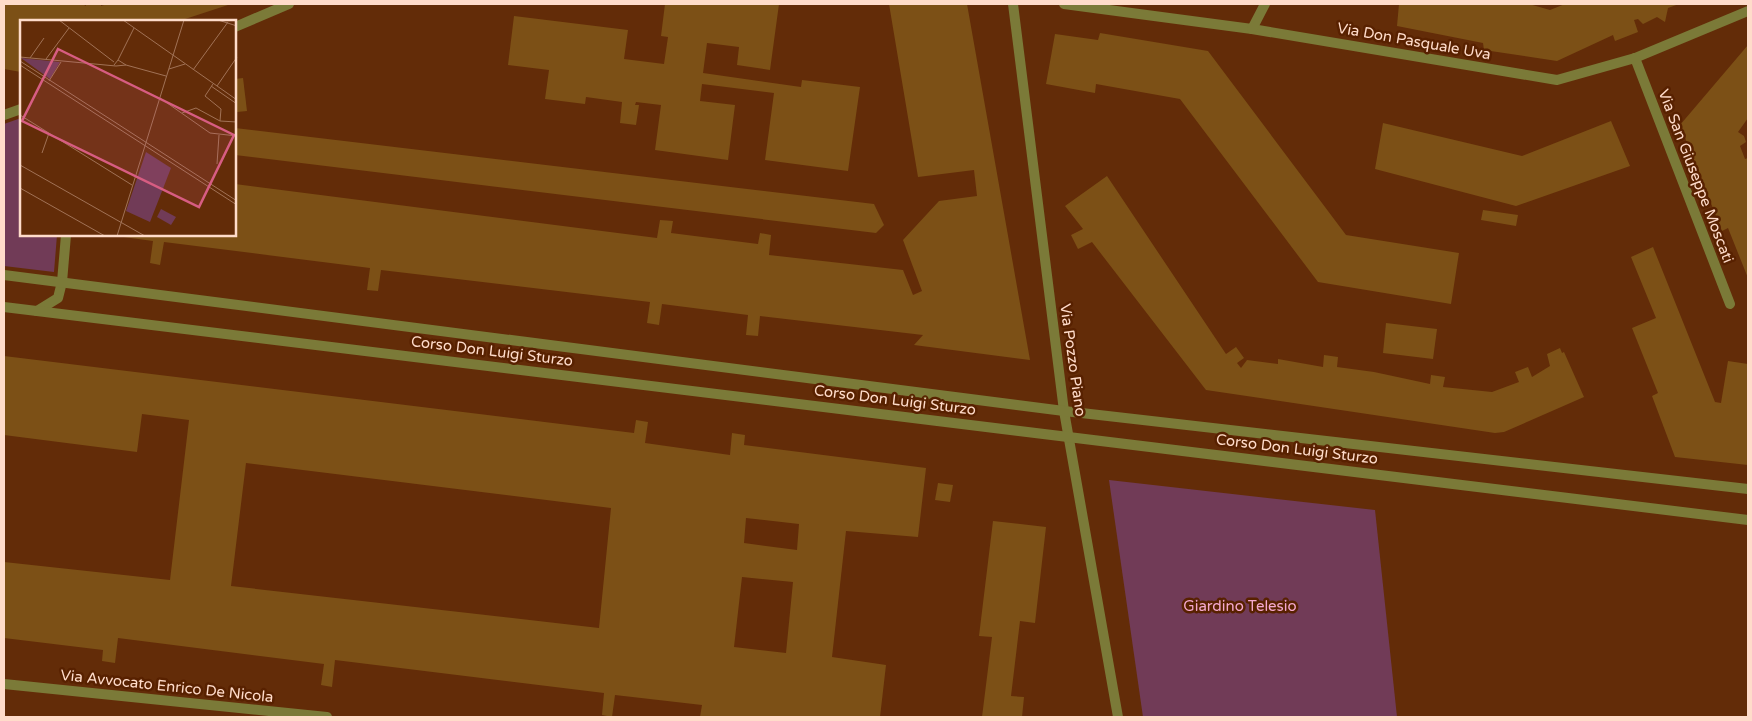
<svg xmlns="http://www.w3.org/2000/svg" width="1752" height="721" font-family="'Varela Round',sans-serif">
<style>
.green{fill:#713b57}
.building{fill:#7c5016;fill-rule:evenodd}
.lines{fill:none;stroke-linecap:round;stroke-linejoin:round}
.minor{stroke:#7b7a38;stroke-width:10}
.tertiary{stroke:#7b7a38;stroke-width:10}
.labels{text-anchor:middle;stroke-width:5;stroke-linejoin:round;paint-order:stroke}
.street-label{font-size:15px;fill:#ffdcca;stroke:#582100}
.park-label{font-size:15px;fill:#f5a9cf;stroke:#582100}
.inset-road{fill:none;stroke:#a17256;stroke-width:1}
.view{fill:#d75d82;fill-opacity:0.15;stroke:#d75d82;stroke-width:2.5}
.inset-edge{fill:none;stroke:#ffdcca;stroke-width:2.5}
</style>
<rect width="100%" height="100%" fill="#632c08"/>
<g class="green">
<polygon points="21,118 21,235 57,235 54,272 4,266 4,124"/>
<polygon points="1109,480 1375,510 1397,717 1143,717"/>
</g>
<g class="building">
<polygon points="4,4 82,4 86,6 86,4 101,4 101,6 107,4 231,4 179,21 21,21 21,72 4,69"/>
<polygon points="665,4 779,4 770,70 737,65 739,47 707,43 703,73 801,87 802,80 860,87 848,171 765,160 774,93 702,84 700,101 735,105 728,160 655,150 661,105 636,102 635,105 639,105 636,125 620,123 622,102 586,97 585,104 545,99 549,70 508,65 514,16 628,30 624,59 664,64 668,37 661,36"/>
<polygon points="889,4 967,4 1030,360 914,345 923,335 760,316 758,336 746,335 748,315 662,304 659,325 647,323 650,302 381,270 378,291 367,290 370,268 164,242 160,265 150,263 153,241 116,236 235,235 235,184 657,238 660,220 673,221 671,233 758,244 760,233 771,235 769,255 903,270 913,295 922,291 903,240 939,201 977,196 974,170 918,177"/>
<polygon points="1399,4 1529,4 1550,10 1565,4 1679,4 1668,8 1665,22 1657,17 1643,24 1638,19 1634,20 1638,32 1615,41 1613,35 1557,61 1484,50 1483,43 1397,26"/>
<polygon points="1100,33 1208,51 1346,235 1459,253 1451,304 1318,282 1180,99 1096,84 1095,93 1046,84 1055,34 1098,40"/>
<polygon points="1748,45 1748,118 1738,132 1744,136 1746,142 1740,146 1745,159 1748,158 1748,278 1728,228 1722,231 1680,125"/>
<polygon points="243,78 247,111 237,112 235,79"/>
<polygon points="1611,121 1630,166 1516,206 1375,169 1383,123 1522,156"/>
<polygon points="235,128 874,204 884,225 876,233 235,155"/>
<polygon points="1107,176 1226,354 1236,347 1244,358 1237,363 1241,368 1247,360 1278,364 1278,359 1323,367 1324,355 1338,357 1337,367 1374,372 1430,384 1431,375 1445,377 1443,387 1492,392 1519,382 1515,372 1528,367 1532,377 1550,366 1547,354 1560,348 1562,353 1564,352 1584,397 1504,432 1495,433 1206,390 1092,242 1078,249 1071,235 1083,229 1065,206"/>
<polygon points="1483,210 1518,215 1516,226 1481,220"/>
<polygon points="1653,247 1715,402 1721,403 1728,361 1748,364 1748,465 1675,457 1652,396 1658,393 1632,328 1656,318 1631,257"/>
<polygon points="1386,323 1437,329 1433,359 1383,353"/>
<path d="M4 356 634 433 636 420 648 422 645 443 730 455 732 433 745 435 744 445 926 468 918 537 846 531 832 657 886 665 880 717H700L702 705 615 695 612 717 602 715 604 693 335 660 332 687 321 685 324 664 118 638 115 663 102 661 103 650 4 638V562L170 580 189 420 142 414 137 452 4 435ZM246 463 611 508 599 628 231 586ZM746 518 799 524 797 550 744 543ZM742 577 793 582 786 653 734 647Z"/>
<polygon points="938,483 953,485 950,502 935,500"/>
<polygon points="993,521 1046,527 1035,623 1020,621 1011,696 1024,697 1022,717 982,717 992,637 979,636"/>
</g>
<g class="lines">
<g class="minor">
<polyline points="1064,4 1252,29 1557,80 1635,58 1748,11"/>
<polyline points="235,27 289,4"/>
<polyline points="1252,29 1265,4"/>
<polyline points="1635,58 1730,304"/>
<polyline points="4,115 21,109"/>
<polyline points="37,311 58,298 62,282 66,235"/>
<polyline points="4,684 327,717"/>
</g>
<g class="tertiary">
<polyline points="1013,4 1064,411 1118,717"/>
<polyline points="4,275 1064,411 1748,489"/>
<polyline points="4,307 1748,520"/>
</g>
</g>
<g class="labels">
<g class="street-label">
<text transform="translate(1414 41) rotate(10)" y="5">Via Don Pasquale Uva</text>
<text transform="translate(1696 176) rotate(69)" y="5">Via San Giuseppe Moscati</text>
<text transform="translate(492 351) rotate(7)" y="5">Corso Don Luigi Sturzo</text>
<text transform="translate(1073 360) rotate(82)" y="5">Via Pozzo Piano</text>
<text transform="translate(895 400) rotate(7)" y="5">Corso Don Luigi Sturzo</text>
<text transform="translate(1297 449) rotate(7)" y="5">Corso Don Luigi Sturzo</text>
<text transform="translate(167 686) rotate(6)" y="5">Via Avvocato Enrico De Nicola</text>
</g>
<g class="park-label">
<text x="1240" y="611">Giardino Telesio</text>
</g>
</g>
<g transform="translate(20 20)">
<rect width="216" height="216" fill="#632c08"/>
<path d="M1 38 40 42 30 59ZM126 132 151 148 130 202 106 191ZM141 189 156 197 151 205 137 197Z" fill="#713b57"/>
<path class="inset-road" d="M39 0 94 42M103 0 217 80M198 0 217 6M0 37 96 46 106 45 98 40 94 45M10 38 24 18M26 39 49 8M98 40 114 8M0 41 217 181M0 45 217 185M106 45 146 56M149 49 165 44M173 50 208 2M29 61 41 42M193 64 185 76 201 89 200 101M191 66 217 84M197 66 217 37M140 78 190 113 217 116M162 93 176 88 200 101 217 102M0 95 112 165M22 133 29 113M197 144 199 115M0 145 125 216M0 168 85 216M97 216 164 0"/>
<path class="view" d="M38 29 214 115 179 187 2 101Z"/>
<rect width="216" height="216" class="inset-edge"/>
</g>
<rect width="1752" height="721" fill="none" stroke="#ffdcca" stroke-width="10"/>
</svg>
